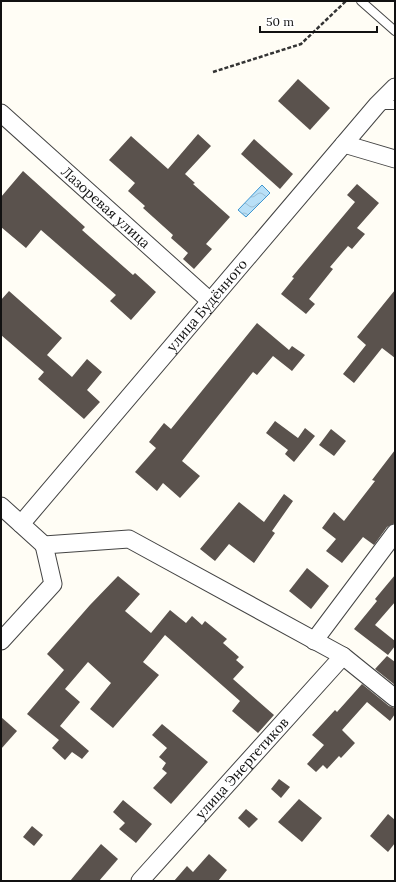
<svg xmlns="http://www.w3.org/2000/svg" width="396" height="882" font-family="Lora,serif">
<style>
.water{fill:url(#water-waves);stroke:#3f96cf}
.building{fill:#5a524d}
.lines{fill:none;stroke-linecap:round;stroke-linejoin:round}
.lane-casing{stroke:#444;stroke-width:10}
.street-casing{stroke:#444;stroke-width:19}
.path{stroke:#333;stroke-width:2.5;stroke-dasharray:4 2;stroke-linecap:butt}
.lane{stroke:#fff;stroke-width:8}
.street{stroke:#fff;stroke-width:17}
.labels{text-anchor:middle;stroke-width:4;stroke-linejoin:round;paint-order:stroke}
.street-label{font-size:14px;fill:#111;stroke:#fff}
</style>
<defs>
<pattern id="water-waves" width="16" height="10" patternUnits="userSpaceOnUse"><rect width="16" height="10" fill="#b9e0f7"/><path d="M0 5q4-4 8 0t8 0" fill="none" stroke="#9ebfd3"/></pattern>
</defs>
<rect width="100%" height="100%" fill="#fffdf5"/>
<polygon class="water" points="262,185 270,193 246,217 238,210"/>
<g class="building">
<polygon points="298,79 330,108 310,130 278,101"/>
<polygon points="198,134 211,146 185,174 195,183 193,184 230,217 206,244 212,249 194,269 183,259 188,253 171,238 173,235 143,208 145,206 128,191 135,183 109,160 131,136 168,169"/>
<polygon points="254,139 293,174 280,189 241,154"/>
<polygon points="23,171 85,227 82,230 133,275 135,273 156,292 131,320 110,301 116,295 41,230 26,248 1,227 1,197"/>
<polygon points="357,184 379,203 357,228 365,234 352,249 348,246 330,267 333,269 309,299 315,304 306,314 281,294 294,278 292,277 355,202 347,195"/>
<polygon points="395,290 395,358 382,348 354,383 343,374 366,345 357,337"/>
<polygon points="9,291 62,338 47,355 72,377 87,359 102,372 87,390 100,402 84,419 38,379 44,372 1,335 1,300"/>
<polygon points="257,323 289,350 292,346 305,355 292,371 273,356 257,375 253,372 182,461 200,476 180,498 163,483 157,491 135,472 156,448 149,442 164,423 171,429"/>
<polygon points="275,421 298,438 305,428 315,436 294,462 285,454 288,450 266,433"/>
<polygon points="331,429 346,441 334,456 319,445"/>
<polygon points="395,450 395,523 387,527 374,545 363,537 342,563 326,551 336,539 322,528 334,512 344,521 375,481 372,480"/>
<polygon points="284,494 293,501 272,531 275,533 254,563 229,544 215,561 200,549 239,502 264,522"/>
<polygon points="307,568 329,586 311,609 289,591"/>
<polygon points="395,575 395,602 375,625 395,641 395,646 388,655 354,629 377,601 375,599"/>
<polygon points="118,576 140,594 125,611 151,633 170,610 186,623 192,616 202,625 205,621 227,639 223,643 239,657 236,660 244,667 233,679 274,715 258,733 232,711 240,701 165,635 143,662 159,675 113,728 90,709 111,683 88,662 65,689 80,702 60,726 89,751 82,759 72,752 65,760 52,748 59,740 27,714 64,670 47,654 90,605"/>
<polygon points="387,656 395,662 395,685 375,669"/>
<polygon points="362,684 389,706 395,708 395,714 390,721 367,702 342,730 355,743 341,758 339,756 327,769 323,765 316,772 307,764 324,745 312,735 335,710 337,712"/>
<polygon points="1,717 17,731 1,749"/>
<polygon points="162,724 208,762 171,804 153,788 167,773 162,769 166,763 159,757 167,748 152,735"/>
<polygon points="279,779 290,787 281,798 271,789"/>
<polygon points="299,799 322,818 302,842 278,822"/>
<polygon points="123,800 152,824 136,843 119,829 125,823 113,812"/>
<polygon points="246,809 258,819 249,828 238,818"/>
<polygon points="388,814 395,820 395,843 388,852 370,836"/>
<polygon points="32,826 43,835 34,846 23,837"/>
<polygon points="101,844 118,859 99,881 70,881"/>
<polygon points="209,854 227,870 218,881 174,881 187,866 193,872"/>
</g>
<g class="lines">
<defs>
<g id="lane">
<polyline points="361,1 395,31"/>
<polyline points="380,105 395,105"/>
</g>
<g id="street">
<path id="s1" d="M1 113 210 301"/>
<polyline points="344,144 395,159"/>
<polyline points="1,506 44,545"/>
<path id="s2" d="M21 524 377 105 395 87"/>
<polyline points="44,545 129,539 343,656 395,698"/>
<polyline points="1,641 53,584 44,545"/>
<polyline points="314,641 395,533"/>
<path id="s3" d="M140 881 343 656"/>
</g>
</defs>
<use href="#lane" class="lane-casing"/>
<use href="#street" class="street-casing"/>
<polyline class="path" points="213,72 301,44 346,1"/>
<use href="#lane" class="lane"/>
<use href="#street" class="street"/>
</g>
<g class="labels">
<g class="street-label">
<text dy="5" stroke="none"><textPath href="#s1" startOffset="141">Лазоревая улица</textPath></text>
<text dy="5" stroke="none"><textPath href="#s2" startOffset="287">улица Будённого</textPath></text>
<text dy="5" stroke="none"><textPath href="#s3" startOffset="152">улица Энергетиков</textPath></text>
</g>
</g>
<rect width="396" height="882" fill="none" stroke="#111111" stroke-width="4"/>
<path d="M260 26v6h117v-6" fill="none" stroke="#111111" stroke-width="2"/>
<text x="266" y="26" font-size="12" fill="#111111" stroke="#ffffff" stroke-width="3" paint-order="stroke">50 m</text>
</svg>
